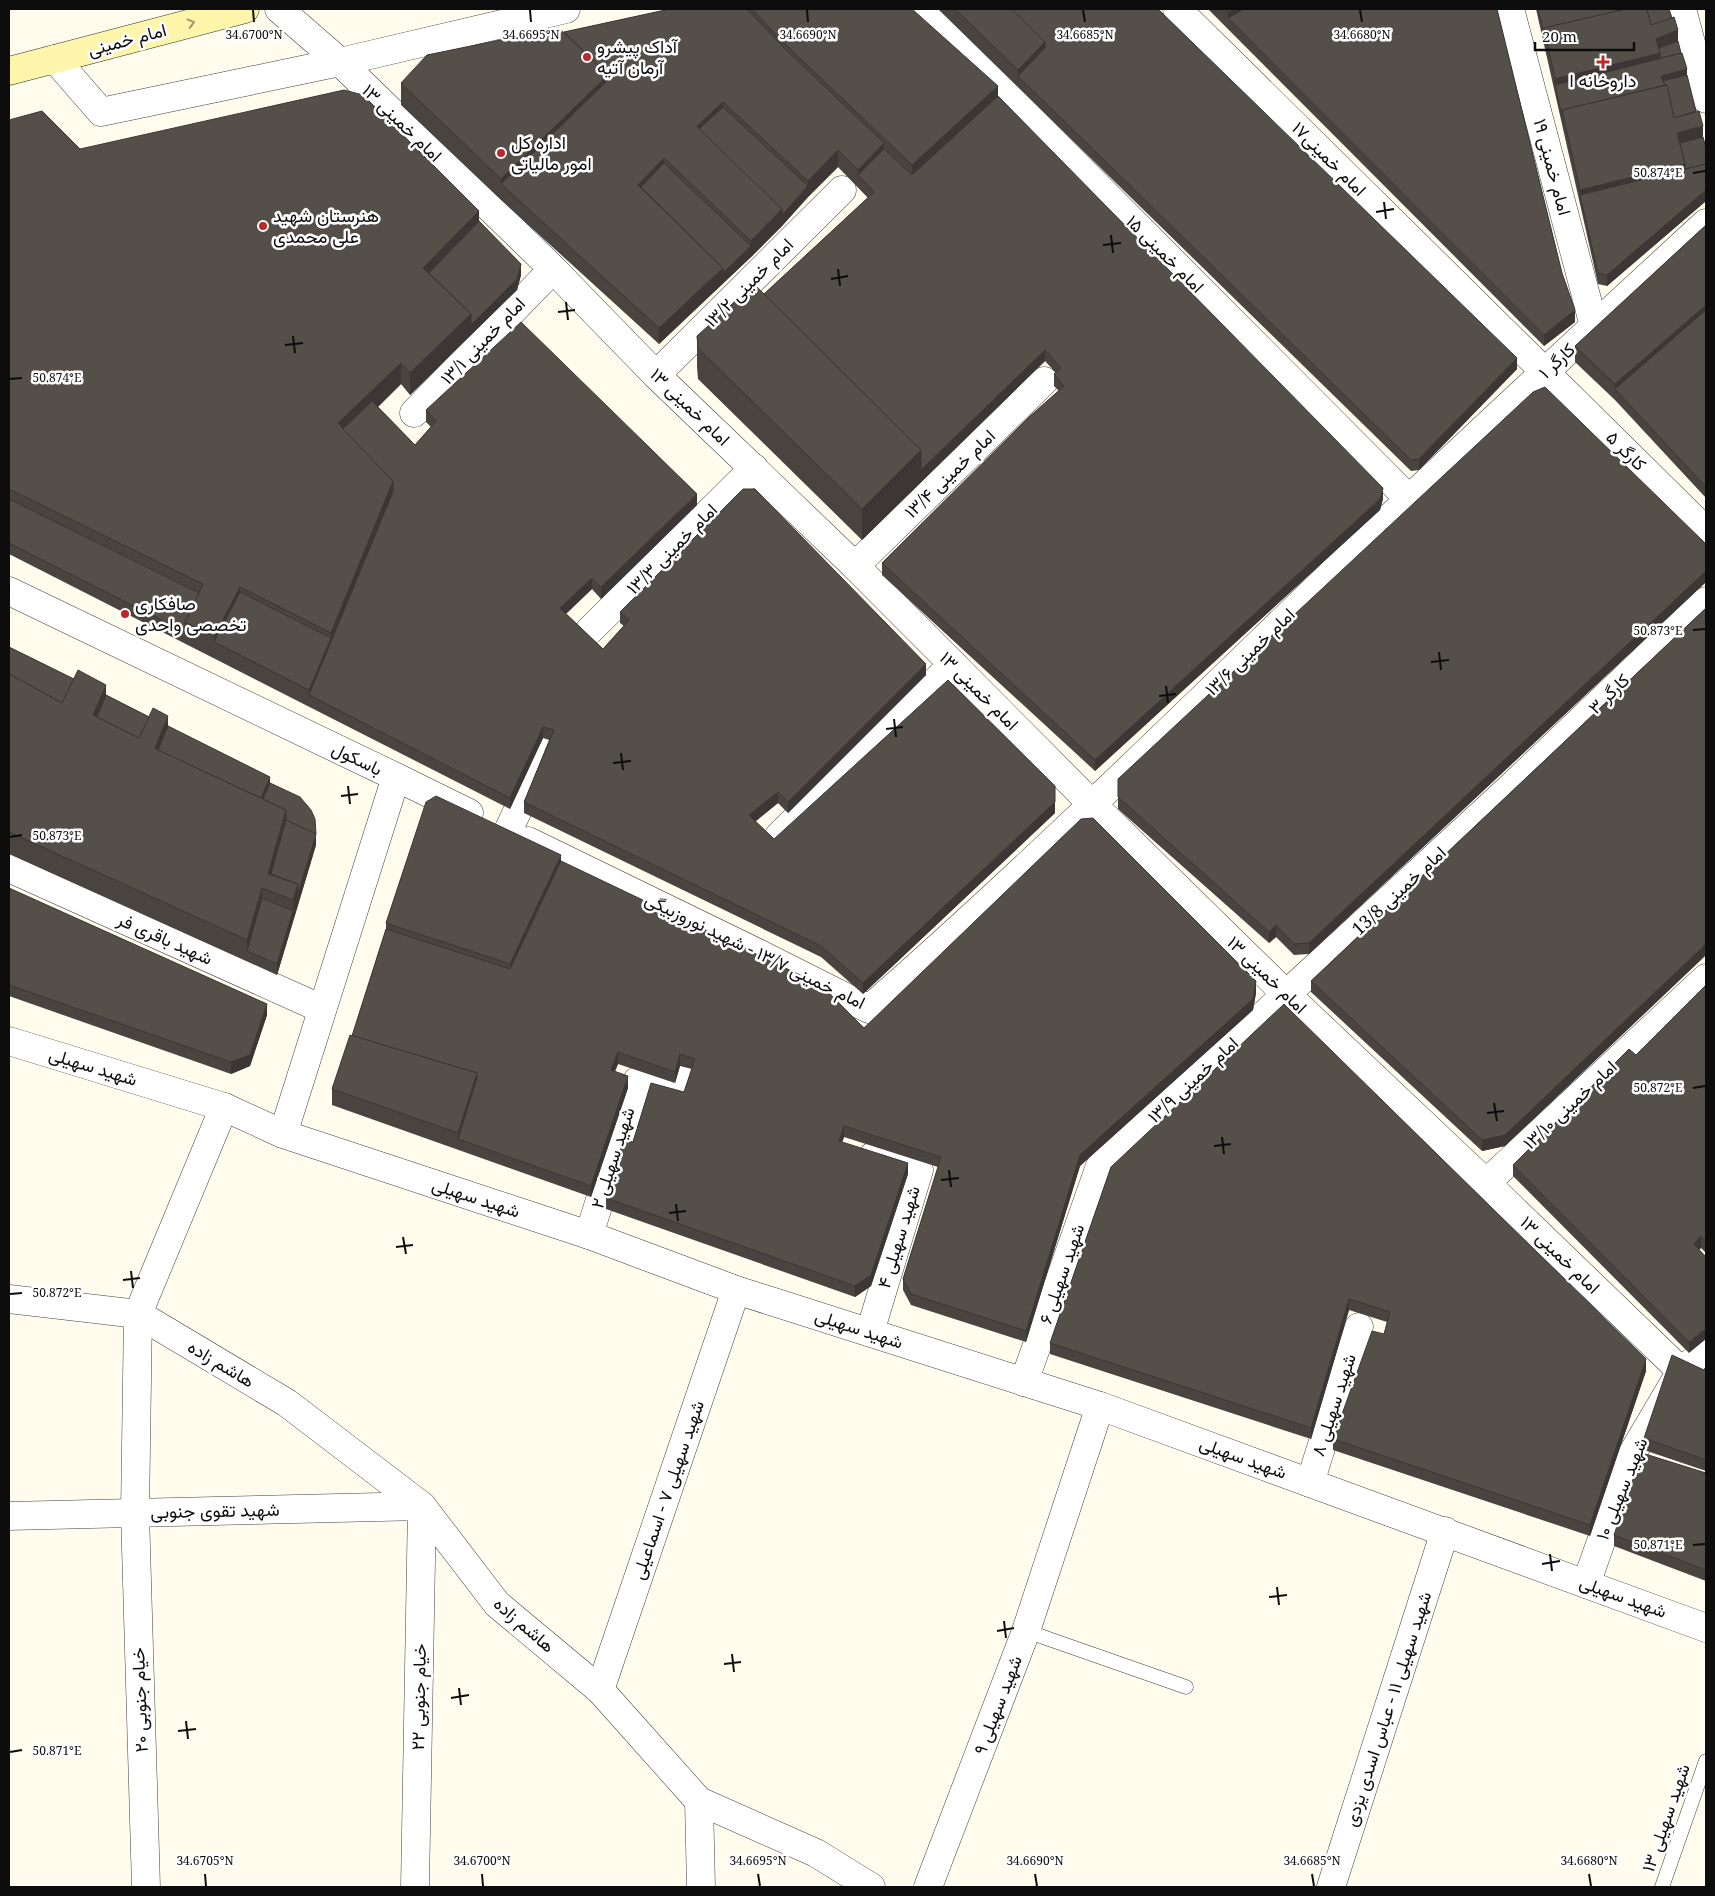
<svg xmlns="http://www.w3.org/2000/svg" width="1715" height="1896" font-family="'Noto Serif',Vazirmatn,serif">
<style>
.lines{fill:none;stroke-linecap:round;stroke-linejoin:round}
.service-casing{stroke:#404040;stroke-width:15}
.minor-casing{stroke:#404040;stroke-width:29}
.tertiary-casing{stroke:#404040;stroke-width:29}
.secondary-casing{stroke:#2f2f2f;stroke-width:29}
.service{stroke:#fff;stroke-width:14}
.minor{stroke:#fff;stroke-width:28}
.tertiary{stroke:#fff;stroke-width:28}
.secondary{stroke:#fdf6aa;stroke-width:28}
.wall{fill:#494440}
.shaded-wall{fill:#3c3734}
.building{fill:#554f4a;stroke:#3c3734}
.oneway{stroke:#9d996b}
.ticks{fill:none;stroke:#0d0d0d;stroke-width:2}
.poi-dot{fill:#ba292b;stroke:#fff;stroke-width:2}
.labels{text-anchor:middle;stroke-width:5;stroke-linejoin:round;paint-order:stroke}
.street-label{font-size:18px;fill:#0d0d0d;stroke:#fff}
.poi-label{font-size:18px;fill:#0d0d0d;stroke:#fff;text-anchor:start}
.ticks-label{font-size:12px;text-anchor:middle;fill:#0d0d0d;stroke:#fff;stroke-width:5;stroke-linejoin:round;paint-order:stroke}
</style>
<rect width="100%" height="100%" fill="#fffcee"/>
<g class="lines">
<defs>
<g id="service">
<polyline points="1026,1631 1186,1687"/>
<polyline points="1662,1887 1706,1761"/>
</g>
<g id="minor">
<polyline points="279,9 340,62 553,269 656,375 855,566 1092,804 1286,994 1486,1183 1681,1371"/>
<polyline points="921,9 1409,499"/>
<polyline points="1177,9 1706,531"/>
<polyline points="1510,9 1594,326"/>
<polyline points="1682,9 1706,99"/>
<polyline points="55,59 101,112 340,62 566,9"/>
<polyline points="656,375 842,190"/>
<polyline points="414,413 553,269"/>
<polyline points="855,566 1044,381"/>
<polyline points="590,630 754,468"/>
<polyline points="396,777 469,813"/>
<polyline points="508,831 547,748"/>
<polyline points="779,836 953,664"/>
<path d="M528 841 762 955 869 1009C1054 847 1228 672 1406 502 1505 408 1606 315 1706 223"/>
<polyline points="9,868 322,1009"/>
<polyline points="649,1084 680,1094 685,1077"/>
<polyline points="1486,1183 1706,978"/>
<polyline points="589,1235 637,1081"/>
<polyline points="9,1299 138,1314 287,1403 422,1506 497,1604 600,1690 699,1801 816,1853 871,1887"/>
<polyline points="870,1332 919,1170 873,1156"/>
<polyline points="1024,1382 1100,1166 1511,787 1706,601"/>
<polyline points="1310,1483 1359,1327"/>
<polyline points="9,1516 422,1506 415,1887"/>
<polyline points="1586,1584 1632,1454 1681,1371 1706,1351"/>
<polyline points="600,1690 736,1290"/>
<polyline points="699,1801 701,1887"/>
<polyline points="146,1887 135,1513 138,1314 224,1107"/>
<polyline points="928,1887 1026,1631 1100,1406"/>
<polyline points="1331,1887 1445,1531"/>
</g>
<g id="tertiary">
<polyline points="9,591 396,777 283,1134"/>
<polyline points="9,1041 224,1107 283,1134 589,1235 736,1290 1100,1406 1706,1628"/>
</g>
<polyline id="secondary" points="9,71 245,9"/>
</defs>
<use href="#service" class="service-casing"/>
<use href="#minor" class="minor-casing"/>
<use href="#tertiary" class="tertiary-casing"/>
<use href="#secondary" class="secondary-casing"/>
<use href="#service" class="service"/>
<use href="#minor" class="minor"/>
<use href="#tertiary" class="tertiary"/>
<use href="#secondary" class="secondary"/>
</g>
<g class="wall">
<polygon points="670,9 912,9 998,96 1383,499 1380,510 1095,771 882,575 882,563 1059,391 1054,386 1054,374 1056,373 1045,361 862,540 698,379 697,367 697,336 764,294 868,198 838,167 808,197 782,226 751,257 659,344 501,200 401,105 401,83 564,32"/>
<polygon points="938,9 1158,9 1517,369 1419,470 1411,471"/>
<polygon points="1208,9 1497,9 1562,273 1575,322 1544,346"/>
<polygon points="1536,9 1669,9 1706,148 1706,201 1607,286 1598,284"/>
<polygon points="9,120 80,149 479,221 521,275 517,290 410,395 401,384 378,407 415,445 431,427 426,422 426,410 697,505 601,599 592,589 566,614 603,649 624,626 620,623 620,612 926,675 788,813 778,803 755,821 774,839 1055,813 863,994 821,957 524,813 524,802 549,740 543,738 510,809 9,554"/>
<polygon points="1706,225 1706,498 1615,400 1575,362 1575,346"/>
<polygon points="1706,544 1706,582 1309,954 1294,955 1276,937 1269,943 1118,809 1118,779"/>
<polygon points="1706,608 1706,955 1505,1146 1482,1151 1311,992 1311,981"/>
<polygon points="9,647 168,726 270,783 316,845 277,975 9,854"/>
<polygon points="561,861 864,1028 1256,993 1253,1010 1080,1166 1026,1342 911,1305 903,1290 903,1279 938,1167 844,1137 842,1142 908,1174 871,1286 855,1297 606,1209 606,1198 633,1142 684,1092 692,1069 680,1066 675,1083 618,1064 615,1071 628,1088 591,1197 332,1105 332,1089 352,1036 386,929 386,923"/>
<polygon points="9,888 267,1015 250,1066 231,1074 9,996"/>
<polygon points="1706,985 1706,1253 1701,1248 1699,1249 1689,1353 1513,1176 1513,1165 1636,1055"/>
<polygon points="1111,1167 1646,1371 1590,1536 1333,1450 1333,1439 1384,1334 1387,1322 1349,1310 1311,1439 1050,1354 1050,1343"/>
<polygon points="1706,1367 1706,1471 1644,1450 1644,1438"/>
<polygon points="1706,1473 1706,1581 1614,1546 1614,1535"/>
</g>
<g class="shaded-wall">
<polygon points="1235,9 1265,9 1228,18 1228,12"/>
<polygon points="1678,30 1678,47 1660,69 1555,85 1555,96 1555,79 1651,35"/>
<polygon points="1045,42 1045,59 1018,76 1018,70"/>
<polygon points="1687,69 1687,81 1663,87 1661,76"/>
<polygon points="608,75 608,96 501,184 501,179"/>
<polygon points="998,86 998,107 912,186 912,165"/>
<polygon points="723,102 723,118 702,137 697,126"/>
<polygon points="1703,126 1703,143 1679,149 1674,129"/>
<polygon points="884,143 884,160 858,175 858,170"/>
<polygon points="838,150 838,167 808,197 782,226 751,257 659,344 659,328 723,268 751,246 751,241 782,209 808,186 808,181"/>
<polygon points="664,158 664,175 644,195 638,185"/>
<polygon points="1685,164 1685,180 1580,195 1580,206 1580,190"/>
<polygon points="1706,190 1706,201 1607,286 1607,275"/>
<polygon points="479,211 479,232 429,284 423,268"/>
<polygon points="521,264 521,275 517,290 410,395 410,373"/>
<polygon points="1706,305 1706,322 1615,389 1615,384"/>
<polygon points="1575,310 1575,322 1544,346 1544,335"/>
<polygon points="1045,350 1045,361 862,540 862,509 921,450"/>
<polygon points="1517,358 1517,369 1419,470 1419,459"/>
<polygon points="401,363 401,384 344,440 338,423"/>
<polygon points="393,481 393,503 309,695 309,690 331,638 331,633"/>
<polygon points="1383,488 1383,499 1380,510 1095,771 1095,760"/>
<polygon points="697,494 697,505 601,599 601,587"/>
<polygon points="1706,571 1706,582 1309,954 1309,943"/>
<polygon points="592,578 592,589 560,619 560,608"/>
<polygon points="240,587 240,609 214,642 214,637"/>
<polygon points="926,664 926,675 788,813 788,802"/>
<polygon points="106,685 106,706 97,727 93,715"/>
<polygon points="168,716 168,737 159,761 155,748"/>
<polygon points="543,727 543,738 510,809 510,798"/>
<polygon points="270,777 270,788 257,807"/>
<polygon points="1055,786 1055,813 863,994 863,983"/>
<polygon points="778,792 778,803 749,827 749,815"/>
<polygon points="286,810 286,831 271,885 268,874"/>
<polygon points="316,834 316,845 277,975 277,964 293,911 293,900 298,884"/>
<polygon points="561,855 561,872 510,980 510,964"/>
<polygon points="262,888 262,910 247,951 247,940"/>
<polygon points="1276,925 1276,937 1269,943 1269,932"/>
<polygon points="1706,944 1706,955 1505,1146 1482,1151 1482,1140"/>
<polygon points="1256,981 1256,993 1253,1010 1080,1166 1026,1342 1026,1331 1080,1155"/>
<polygon points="267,1004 267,1015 250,1066 231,1074 231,1062"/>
<polygon points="618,1052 618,1064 611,1081 611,1070"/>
<polygon points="680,1054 680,1066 675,1083 675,1072"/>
<polygon points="477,1073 477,1089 458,1139 458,1133"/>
<polygon points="628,1076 628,1088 591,1197 591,1186"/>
<polygon points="844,1126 844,1137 839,1152 839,1141"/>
<polygon points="908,1163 908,1174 871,1286 855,1297 855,1286"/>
<polygon points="1701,1236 1701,1248 1694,1255 1694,1244"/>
<polygon points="1349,1299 1349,1310 1311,1439 1311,1428"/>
<polygon points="1706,1328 1706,1339 1689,1353 1689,1342"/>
<polygon points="1646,1359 1646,1371 1590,1536 1590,1525"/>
</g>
<g class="building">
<polygon points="670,9 747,9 782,46 884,143 858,170 838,150 808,181 723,102 697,126 782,209 751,241 664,158 638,185 723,268 659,328 501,184 608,80 608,75 564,32"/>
<polygon points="752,9 912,9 998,86 912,165 782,41"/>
<polygon points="955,9 1012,9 1045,42 1018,70"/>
<polygon points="1012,9 1158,9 1517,358 1419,459 1411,460 1018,76 1045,48 1045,42"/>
<polygon points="1224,9 1235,9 1228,12"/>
<polygon points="1244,9 1497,9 1562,273 1575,310 1544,335 1228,18"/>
<polygon points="1538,9 1626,9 1544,28 1544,33"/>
<polygon points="1626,9 1647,9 1651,25 1674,17 1678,30 1656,39 1660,53 1555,79 1544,28"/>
<polygon points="1647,9 1669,9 1672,18 1651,25"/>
<polygon points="559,28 608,75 501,179 401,83 427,55"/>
<polygon points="1678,41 1681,53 1660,58 1660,53 1659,48"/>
<polygon points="1682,53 1687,69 1661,76 1665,85 1562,110 1562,116 1555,85"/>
<polygon points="1687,75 1696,111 1674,118 1667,85 1665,85 1663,81"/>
<polygon points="1667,85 1674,118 1699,111 1703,126 1677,133 1685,164 1580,190 1562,110"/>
<polygon points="344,90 363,95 479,211 423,268 471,314 410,373 401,363 338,423 393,481 331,633 240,587 214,637 185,622 203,584 9,489 9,120 42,111 80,149"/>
<polygon points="998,96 1383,488 1380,499 1095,760 882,563 1029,417 1064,386 1054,374 1061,368 1045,350 921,470 921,450 764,294 874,192 858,175 884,149 912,175"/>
<polygon points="723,107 808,186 782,215 782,209 699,129"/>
<polygon points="1703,137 1706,148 1706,164 1685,169 1685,164 1680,143"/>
<polygon points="664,163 751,246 723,273 723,268 641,187"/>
<polygon points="1706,164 1706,190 1607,275 1598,273 1580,195"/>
<polygon points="479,221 521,264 517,279 471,325 471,314 429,273"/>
<polygon points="1706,225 1706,305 1615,384 1575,346"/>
<polygon points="754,284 921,450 862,509 698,348 697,336"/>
<polygon points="1706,310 1706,487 1615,389"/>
<polygon points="521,322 697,494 601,587 592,578 560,608 603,649 629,620 620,612 743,489 755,489 926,664 788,802 778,792 749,815 774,839 948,680 1055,786 1055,802 863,983 821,946 524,802 554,730 543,727 510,798 309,695 393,492 393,481 343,429 372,401 415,445 436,421 426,410"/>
<polygon points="1545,387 1706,544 1706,571 1309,943 1294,944 1276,925 1269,932 1118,797 1118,779 1533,392"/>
<polygon points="9,499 199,593 185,622 185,632 9,543"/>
<polygon points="240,592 331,638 309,690 214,642"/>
<polygon points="1706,608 1706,944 1505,1135 1482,1140 1311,981"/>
<polygon points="9,647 74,679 62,703 9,674"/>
<polygon points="78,670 106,685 93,715 139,738 153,708 168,716 155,748 286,810 268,874 298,884 293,900 262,888 247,940 9,832 9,674 62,703"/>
<polygon points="106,695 149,717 139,738 97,717"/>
<polygon points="168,726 270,777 261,798 158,750"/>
<polygon points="270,783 300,797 311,810 315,819 316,834 286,820 286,810 263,799"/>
<polygon points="436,796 561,855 510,964 386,923 426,802"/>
<polygon points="1093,818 1256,981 1253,999 1080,1155 1026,1331 911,1294 903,1279 941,1157 844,1126 839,1141 908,1163 871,1275 855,1286 606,1198 623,1140 633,1142 651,1083 684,1092 695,1059 680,1054 675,1072 618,1052 611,1070 628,1076 591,1186 458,1139 477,1078 477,1073 352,1036 386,929 510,969 561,861 821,985 864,1028 1081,819"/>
<polygon points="286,820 316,834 298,894 298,884 271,874"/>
<polygon points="9,888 267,1004 250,1055 231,1062 9,985"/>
<polygon points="262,898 293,911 277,964 247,951"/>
<polygon points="1706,985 1706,1242 1701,1236 1694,1244 1706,1257 1706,1328 1689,1342 1513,1165 1629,1049 1636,1055"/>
<polygon points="1284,1004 1646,1359 1590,1525 1333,1439 1372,1331 1384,1334 1390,1312 1349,1299 1311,1428 1050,1343 1111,1167"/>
<polygon points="350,1035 477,1073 458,1133 332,1089"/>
<polygon points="1672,1355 1704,1370 1706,1367 1706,1460 1644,1438"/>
<polygon points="1642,1453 1706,1473 1706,1570 1614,1535"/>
</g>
<defs><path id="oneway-chevron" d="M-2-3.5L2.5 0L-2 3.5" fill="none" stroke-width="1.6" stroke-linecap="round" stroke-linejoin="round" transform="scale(1.25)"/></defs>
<use class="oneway" href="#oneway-chevron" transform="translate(191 23) rotate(-15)"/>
<path class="ticks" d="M253 10 254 22M530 10 531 22M807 10 808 22M1083 10 1085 22M1360 10 1362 22M1693 173 1705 171M1384 202 1386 219M1376 212 1394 209M1111 235 1113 253M1103 245 1121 243M838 269 840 286M831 279 848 276M566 302 568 320M558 312 575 310M293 336 295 353M285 345 303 343M10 379 22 378M1693 630 1705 629M1439 652 1441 670M1431 662 1449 660M1166 686 1168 703M1159 696 1176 694M894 719 896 737M886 729 903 727M621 753 623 770M613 763 631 761M348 786 350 804M341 796 358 794M10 837 22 835M1693 1088 1705 1086M1494 1103 1497 1121M1487 1113 1504 1111M1222 1137 1224 1154M1214 1146 1231 1144M949 1170 951 1187M941 1180 959 1178M676 1204 678 1221M669 1213 686 1211M403 1237 406 1254M396 1247 413 1245M131 1271 133 1288M123 1280 140 1278M10 1294 22 1293M1693 1545 1705 1544M1550 1554 1552 1571M1542 1564 1560 1561M1277 1587 1279 1605M1269 1597 1287 1595M1004 1621 1006 1638M997 1631 1014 1628M732 1654 734 1672M724 1664 741 1662M459 1688 461 1705M451 1698 469 1695M186 1721 188 1739M178 1731 196 1729M10 1752 22 1750M205 1874 206 1886M482 1874 483 1886M758 1874 760 1886M1035 1874 1037 1886M1312 1874 1314 1886M1589 1874 1591 1886"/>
<g class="poi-dot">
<circle cx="587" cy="57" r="5"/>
<path d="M1600.5 54.5h5v5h5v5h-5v5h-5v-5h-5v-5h5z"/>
<circle cx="501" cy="153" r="5"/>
<circle cx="263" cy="226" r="5"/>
<circle cx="125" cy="614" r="5"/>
</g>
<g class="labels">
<g class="street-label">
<text transform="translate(127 40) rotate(-15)" y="6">امام خمینی</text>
<text transform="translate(402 123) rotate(44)" y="6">امام خمینی ۱۳</text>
<text transform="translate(1329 159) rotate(45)" y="6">امام خمینی۱۷</text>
<text transform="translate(1552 167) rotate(75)" y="6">امام خمینی ۱۹</text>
<text transform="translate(1165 254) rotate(45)" y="6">امام خمینی ۱۵</text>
<text transform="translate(749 283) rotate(-45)" y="6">امام خمینی ۱۳/۲</text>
<text transform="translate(483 341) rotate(-46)" y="6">امام خمینی ۱۳/۱</text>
<text transform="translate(1557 361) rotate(-43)" y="6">کارگر ۱</text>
<text transform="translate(690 407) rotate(44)" y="6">امام خمینی ۱۳</text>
<text transform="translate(1626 451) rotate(45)" y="6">کارگر ۵</text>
<text transform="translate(950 474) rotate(-44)" y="6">امام خمینی ۱۳/۴</text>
<text transform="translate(672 549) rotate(-45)" y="6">امام خمینی ۱۳/۳</text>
<text transform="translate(1250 652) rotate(-44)" y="6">امام خمینی ۱۳/۶</text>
<text transform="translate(979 691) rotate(45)" y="6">امام خمینی ۱۳</text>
<text transform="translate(1609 694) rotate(-44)" y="6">کارگر ۳</text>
<text transform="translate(357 759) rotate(26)" y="6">باسکول</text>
<text transform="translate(1399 891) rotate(-43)" y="6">امام خمینی 13/8</text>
<text transform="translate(165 939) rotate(24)" y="6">شهید باقری فر</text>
<text transform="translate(755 951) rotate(26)" y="6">امام خمینی ۱۳/۷ - شهید نوروزبیگی</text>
<text transform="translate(1267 975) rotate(44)" y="6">امام خمینی ۱۳</text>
<text transform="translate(93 1067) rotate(17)" y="6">شهید سهیلی</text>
<text transform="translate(1193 1080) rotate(-43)" y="6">امام خمینی ۱۳/۹</text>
<text transform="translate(1570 1105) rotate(-43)" y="6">امام خمینی ۱۳/۱۰</text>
<text transform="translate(613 1158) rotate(-72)" y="6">شهید سهیلی ۲</text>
<text transform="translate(476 1198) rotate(18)" y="6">شهید سهیلی</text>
<text transform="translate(899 1237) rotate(-73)" y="6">شهید سهیلی ۴</text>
<text transform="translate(1560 1255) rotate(44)" y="6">امام خمینی ۱۳</text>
<text transform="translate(1062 1274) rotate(-71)" y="6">شهید سهیلی ۶</text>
<text transform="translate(859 1329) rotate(18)" y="6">شهید سهیلی</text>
<text transform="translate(221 1364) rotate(31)" y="6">هاشم زاده</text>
<text transform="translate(1334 1405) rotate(-72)" y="6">شهید سهیلی ۸</text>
<text transform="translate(1243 1458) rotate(20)" y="6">شهید سهیلی</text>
<text transform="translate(1622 1489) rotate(-68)" y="6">شهید سهیلی ۱۰</text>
<text transform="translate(668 1490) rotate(-71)" y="6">شهید سهیلی ۷ - اسماعیلی</text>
<text transform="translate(215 1511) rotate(-1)" y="6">شهید تقوی جنوبی</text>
<text transform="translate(1623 1597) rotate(20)" y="6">شهید سهیلی</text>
<text transform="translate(524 1625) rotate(41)" y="6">هاشم زاده</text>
<text transform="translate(419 1697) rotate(-89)" y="6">خیام جنوبی ۲۲</text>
<text transform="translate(140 1700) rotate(-92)" y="6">خیام جنوبی ۲۰</text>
<text transform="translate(998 1705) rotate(-69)" y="6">شهید سهیلی ۹</text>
<text transform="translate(1388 1709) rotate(-72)" y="6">شهید سهیلی ۱۱ - عباس اسدی یزدی</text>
<text transform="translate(1666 1818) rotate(-71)" y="6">شهید سهیلی ۱۳</text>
</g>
<g class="poi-label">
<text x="597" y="53">آداک پیشرو<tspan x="597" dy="21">آرمان آتیه</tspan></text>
<text x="1603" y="87" text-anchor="middle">داروخانه ا</text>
<text x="511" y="149">اداره کل<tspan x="511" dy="21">امور مالیاتی</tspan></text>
<text x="273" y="222">هنرستان شهید<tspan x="273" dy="21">علی محمدی</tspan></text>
<text x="135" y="610">صافکاری<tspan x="135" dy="21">تخصصی واحدی</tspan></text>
</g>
</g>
<g class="ticks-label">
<text x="254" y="39">34.6700°N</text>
<text x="531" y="39">34.6695°N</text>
<text x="808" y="39">34.6690°N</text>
<text x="1085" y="39">34.6685°N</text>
<text x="1362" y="39">34.6680°N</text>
<text x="1658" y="177">50.874°E</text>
<text x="57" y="382">50.874°E</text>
<text x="1658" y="635">50.873°E</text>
<text x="57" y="840">50.873°E</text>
<text x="1658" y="1092">50.872°E</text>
<text x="57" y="1297">50.872°E</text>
<text x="1658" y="1549">50.871°E</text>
<text x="57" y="1755">50.871°E</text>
<text x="205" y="1865">34.6705°N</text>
<text x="482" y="1865">34.6700°N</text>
<text x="758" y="1865">34.6695°N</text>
<text x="1035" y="1865">34.6690°N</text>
<text x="1312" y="1865">34.6685°N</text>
<text x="1589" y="1865">34.6680°N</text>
</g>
<rect width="1715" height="1896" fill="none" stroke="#0d0d0d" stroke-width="20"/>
<path d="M1535 42v8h99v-8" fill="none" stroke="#0d0d0d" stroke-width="2.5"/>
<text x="1542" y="42" font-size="15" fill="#0d0d0d" stroke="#ffffff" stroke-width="4" paint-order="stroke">20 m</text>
</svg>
